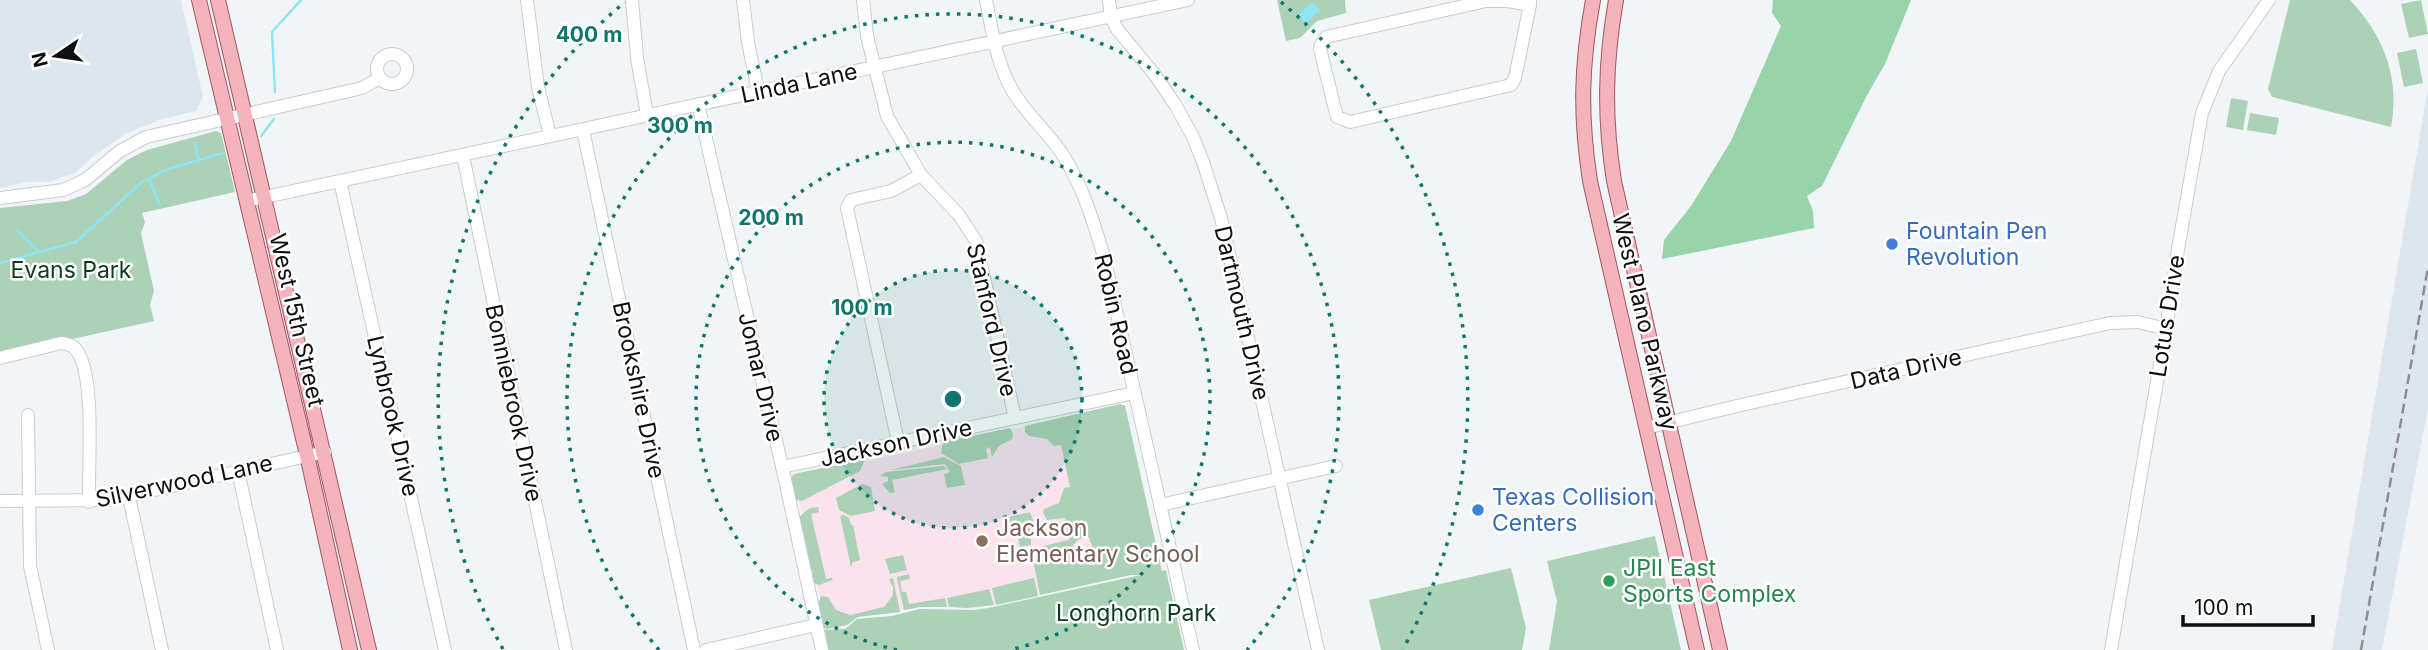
<svg xmlns="http://www.w3.org/2000/svg" width="2428" height="650" font-family="Inter,sans-serif">
<style>
.built{fill:#dde6ee}
.education{fill:#fbe3ee}
.green{fill:#abd1b6;fill-rule:evenodd}
.forest{fill:#97d4a9}
.water{fill:#8ee6f5}
.lines{fill:none;stroke-linecap:round;stroke-linejoin:round}
.stream{stroke:#8ee6f5;stroke-width:2.5}
.minor-casing{stroke:#cacccf;stroke-width:14}
.major-casing{stroke:#a05863;stroke-width:16}
.minor{stroke:#fff;stroke-width:12}
.major{stroke:#f5b3bc;stroke-width:14}
.rail{stroke:#8b8d8f;stroke-width:2.5;stroke-dasharray:10 5;stroke-linecap:butt}
.ring{fill:none;stroke:#0f766e;stroke-width:3.5;stroke-dasharray:3.5 7}
.shop-dot{fill:#3f7fe0;stroke:#fff;stroke-width:2.5}
.education-dot{fill:#8d6e63;stroke:#fff;stroke-width:2.5}
.leisure-dot{fill:#2e9e5b;stroke:#fff;stroke-width:2.5}
.labels{text-anchor:middle;stroke-width:5;stroke-linejoin:round;paint-order:stroke}
.street-label{font-size:23px;fill:#0e0f10;stroke:#fff}
.shop-label{font-size:23px;fill:#366cbe;stroke:#fff;text-anchor:start}
.park-label{font-size:23px;fill:#0a3b1f;stroke:#fff}
.education-label{font-size:23px;fill:#785e54;stroke:#fff;text-anchor:start}
.leisure-label{font-size:23px;fill:#27864d;stroke:#fff;text-anchor:start}
.centre{fill:#0f766e;stroke:#fff;stroke-width:3.5}
.ring-label{font-size:21px;text-anchor:middle;font-weight:bold;fill:#0f766e;stroke:#fff;stroke-width:5;stroke-linejoin:round;paint-order:stroke}
</style>
<rect width="100%" height="100%" fill="#f2f5f8"/>
<g class="built">
<polygon points="0,0 181,0 203,97 196,111 159,120 125,134 94,156 75,173 48,182 28,182 0,188"/>
<polygon points="2428,88 2428,408 2382,650 2332,650"/>
</g>
<polygon class="education" points="1124,405 1161,568 976,608 927,606 854,617 844,626 827,629 794,477"/>
<g class="green">
<polygon points="1277,0 1345,0 1346,13 1317,21 1300,38 1286,41"/>
<path d="M2290 0H2350C2384 36 2400 78 2391 127L2272 97 2268 89Z"/>
<polygon points="2421,0 2428,34 2409,38 2401,4"/>
<polygon points="2416,49 2423,83 2404,87 2397,53"/>
<polygon points="2231,98 2248,101 2243,130 2226,127"/>
<polygon points="2250,113 2279,118 2276,135 2247,130"/>
<polygon points="216,131 221,133 235,192 142,213 145,222 141,233 154,291 150,305 154,321 0,355 0,208 67,201 86,194 127,160 147,150"/>
<path d="M1120 404 1125 406 1162 571 1166 570 1184 650H827L822 630 845 629 857 619 892 616 920 609 974 610 988 608 1141 575H1131L1040 595 1031 549 1069 540 1065 518 1047 520 1043 512 1044 509 1059 503 1064 488 1070 487 1061 445 1054 446 1047 439 1029 436 1025 432V426ZM1089 537 1092 546 1088 554 1077 557 1074 548H1071C1077 541 1078 538 1089 537Z"/>
<polygon points="1010,428 1013,434 1012,439 999,446 992,457 990,447 986,449 988,458 959,464 941,453 943,442"/>
<polygon points="944,457 961,466 965,485 947,488 944,474 950,472 945,464 891,470"/>
<polygon points="865,459 860,471 802,501 796,500 790,479 794,474"/>
<polygon points="943,466 947,469 892,480 895,492 890,493 882,484 888,481 888,477 880,476 886,472"/>
<polygon points="862,484 871,487 875,511 851,516 839,510 836,498"/>
<polygon points="818,507 819,512 811,514 826,579 832,578 833,580 819,585 814,583 811,573 814,571 811,571 799,517 810,508"/>
<polygon points="1030,512 1035,525 1031,536 1031,545 1020,547 1017,534 1004,537 1002,529 1006,528 1004,518"/>
<polygon points="844,515 849,518 851,525 853,525 860,560 853,562 851,567 840,516"/>
<polygon points="1655,536 1681,650 1549,650 1557,601 1547,561"/>
<polygon points="903,555 907,570 890,574 885,559"/>
<polygon points="1511,568 1526,628 1522,650 1381,650 1369,600"/>
<polygon points="909,574 910,579 900,581 902,592 906,592 909,604 945,598 947,607 920,607 904,610 897,579 897,577"/>
<polygon points="893,578 900,612 858,617 847,625 827,629 823,627 818,604 821,596 828,597 836,610 850,615 884,607 893,595 893,587 889,579"/>
<polygon points="1034,578 1038,596 996,605 992,588"/>
<polygon points="989,589 994,605 967,608 949,607 947,598"/>
</g>
<polygon class="forest" points="1773,0 1911,0 1885,64 1866,97 1822,186 1807,196 1813,211 1814,228 1662,259 1664,240 1691,206 1731,141 1781,26 1772,13"/>
<polygon class="water" points="1312,2 1320,10 1306,23 1298,15"/>
<g class="lines">
<g class="stream">
<polyline points="275,92 272,32 301,0"/>
<polyline points="261,136 274,119"/>
<polyline points="195,144 199,161"/>
<polyline points="149,179 160,205"/>
<polyline points="18,231 39,252"/>
<polyline points="0,263 76,242 142,182 168,169 223,153"/>
</g>
<defs>
<g id="minor">
<polyline points="527,0 538,87 550,136"/>
<polyline points="632,0 637,58 647,115"/>
<polyline points="743,0 748,42 758,91"/>
<polyline points="863,0 867,36 887,116 921,175 959,215 976,241 1015,418"/>
<path d="M986 0C992 30 996 61 1011 88 1024 112 1046 130 1061 152 1082 184 1093 220 1104 257L1193 650"/>
<polyline points="1109,0 1111,17 1117,29 1155,75 1176,106 1193,137 1203,162 1221,218 1318,650"/>
<polyline points="1530,5 1508,1 1486,1 1326,37 1320,47 1321,53 1337,117 1350,122 1511,85 1515,78 1530,5 1530,0"/>
<circle cx="392" cy="69" r="15"/>
<polyline points="698,104 784,475 822,650"/>
<polyline points="583,130 694,650"/>
<polyline points="463,156 566,650"/>
<polyline points="340,181 445,650"/>
<polyline points="0,198 63,190 85,180 120,151 146,137 362,88 380,78"/>
<polyline points="246,201 1188,0"/>
<path d="M0 358 61 343C69 344 75 346 79 354 95 384 88 466 89 502"/>
<polyline points="28,415 30,566 48,650"/>
<polyline points="1646,428 1741,405 2110,323 2138,322 2166,329"/>
<polyline points="898,442 847,208 851,200 891,191 921,175"/>
<polyline points="782,467 1134,393"/>
<polyline points="238,471 277,650"/>
<polyline points="129,497 162,650"/>
<polyline points="0,501 110,500 325,452"/>
<polyline points="1160,505 1336,466"/>
<polyline points="706,650 816,625"/>
<polyline points="2111,650 2166,329 2178,249 2202,113 2219,71 2269,0"/>
</g>
<g id="major">
<polyline points="199,0 307,455 350,650"/>
<polyline points="218,0 369,650"/>
<path d="M1593 0C1581 66 1580 115 1590 181L1697 650"/>
<path d="M1616 0C1605 63 1604 117 1614 181L1720 650"/>
</g>
</defs>
<use href="#minor" class="minor-casing"/>
<use href="#major" class="major-casing"/>
<use href="#minor" class="minor"/>
<use href="#major" class="major"/>
<polyline class="rail" points="2361,650 2428,267"/>
</g>
<circle cx="953" cy="399" r="129" fill="#0f766e" fill-opacity=".12"/>
<g class="ring">
<circle cx="953" cy="399" r="129"/>
<path d="M897 650A257 257 0 1 1 1009 650"/>
<path d="M659 650A386 386 0 1 1 1247 650"/>
<path d="M503 649A515 515 0 0 1 625 2M1281 2A515 515 0 0 1 1403 649"/>
</g>
<g class="shop-dot">
<circle cx="1892" cy="244" r="7"/>
<circle cx="1478" cy="510" r="7"/>
</g>
<circle class="education-dot" cx="982" cy="541" r="7"/>
<circle class="leisure-dot" cx="1609" cy="581" r="7"/>
<g class="labels">
<g class="street-label">
<text transform="translate(799 83) rotate(-12)" y="8">Linda Lane</text>
<text transform="translate(1242 313) rotate(77)" y="8">Dartmouth Drive</text>
<text transform="translate(1116 314) rotate(77)" y="8">Robin Road</text>
<text transform="translate(2167 316) rotate(-81)" y="8">Lotus Drive</text>
<text transform="translate(297 320) rotate(77)" y="8">West 15th Street</text>
<text transform="translate(992 320) rotate(77)" y="8">Stanford Drive</text>
<text transform="translate(1645 322) rotate(77)" y="8">West Plano Parkway</text>
<text transform="translate(1906 369) rotate(-13)" y="8">Data Drive</text>
<text transform="translate(761 377) rotate(77)" y="8">Jomar Drive</text>
<text transform="translate(639 390) rotate(78)" y="8">Brookshire Drive</text>
<text transform="translate(514 403) rotate(78)" y="8">Bonniebrook Drive</text>
<text transform="translate(393 416) rotate(77)" y="8">Lynbrook Drive</text>
<text transform="translate(896 443) rotate(-12)" y="8">Jackson Drive</text>
<text transform="translate(184 481) rotate(-12)" y="8">Silverwood Lane</text>
</g>
<g class="shop-label">
<text x="1906" y="239">Fountain Pen<tspan x="1906" dy="26">Revolution</tspan></text>
<text x="1492" y="505">Texas Collision<tspan x="1492" dy="26">Centers</tspan></text>
</g>
<g class="park-label">
<text x="71" y="278">Evans Park</text>
<text x="1136" y="621">Longhorn Park</text>
</g>
<g class="education-label">
<text x="996" y="536">Jackson<tspan x="996" dy="26">Elementary School</tspan></text>
</g>
<g class="leisure-label">
<text x="1623" y="576">JPII East<tspan x="1623" dy="26">Sports Complex</tspan></text>
</g>
</g>
<circle cx="953" cy="399" r="10" class="centre"/>
<g class="ring-label">
<text x="589" y="42">400 m</text>
<text x="680" y="133">300 m</text>
<text x="771" y="225">200 m</text>
<text x="862" y="315">100 m</text>
</g>
<g transform="translate(56 56) rotate(257)" stroke="#ffffff" stroke-width="5" paint-order="stroke">
<path d="M0-5L12 26L0 18L-12 26Z" fill="#0e0f10"/>
<text y="-10" font-size="19" font-weight="bold" text-anchor="middle" fill="#0e0f10">N</text>
</g>
<path d="M2183 615v10h130v-10" fill="none" stroke="#0e0f10" stroke-width="3.5"/>
<text x="2194" y="615" font-size="21" fill="#0e0f10" stroke="#ffffff" stroke-width="5" paint-order="stroke">100 m</text>
</svg>
